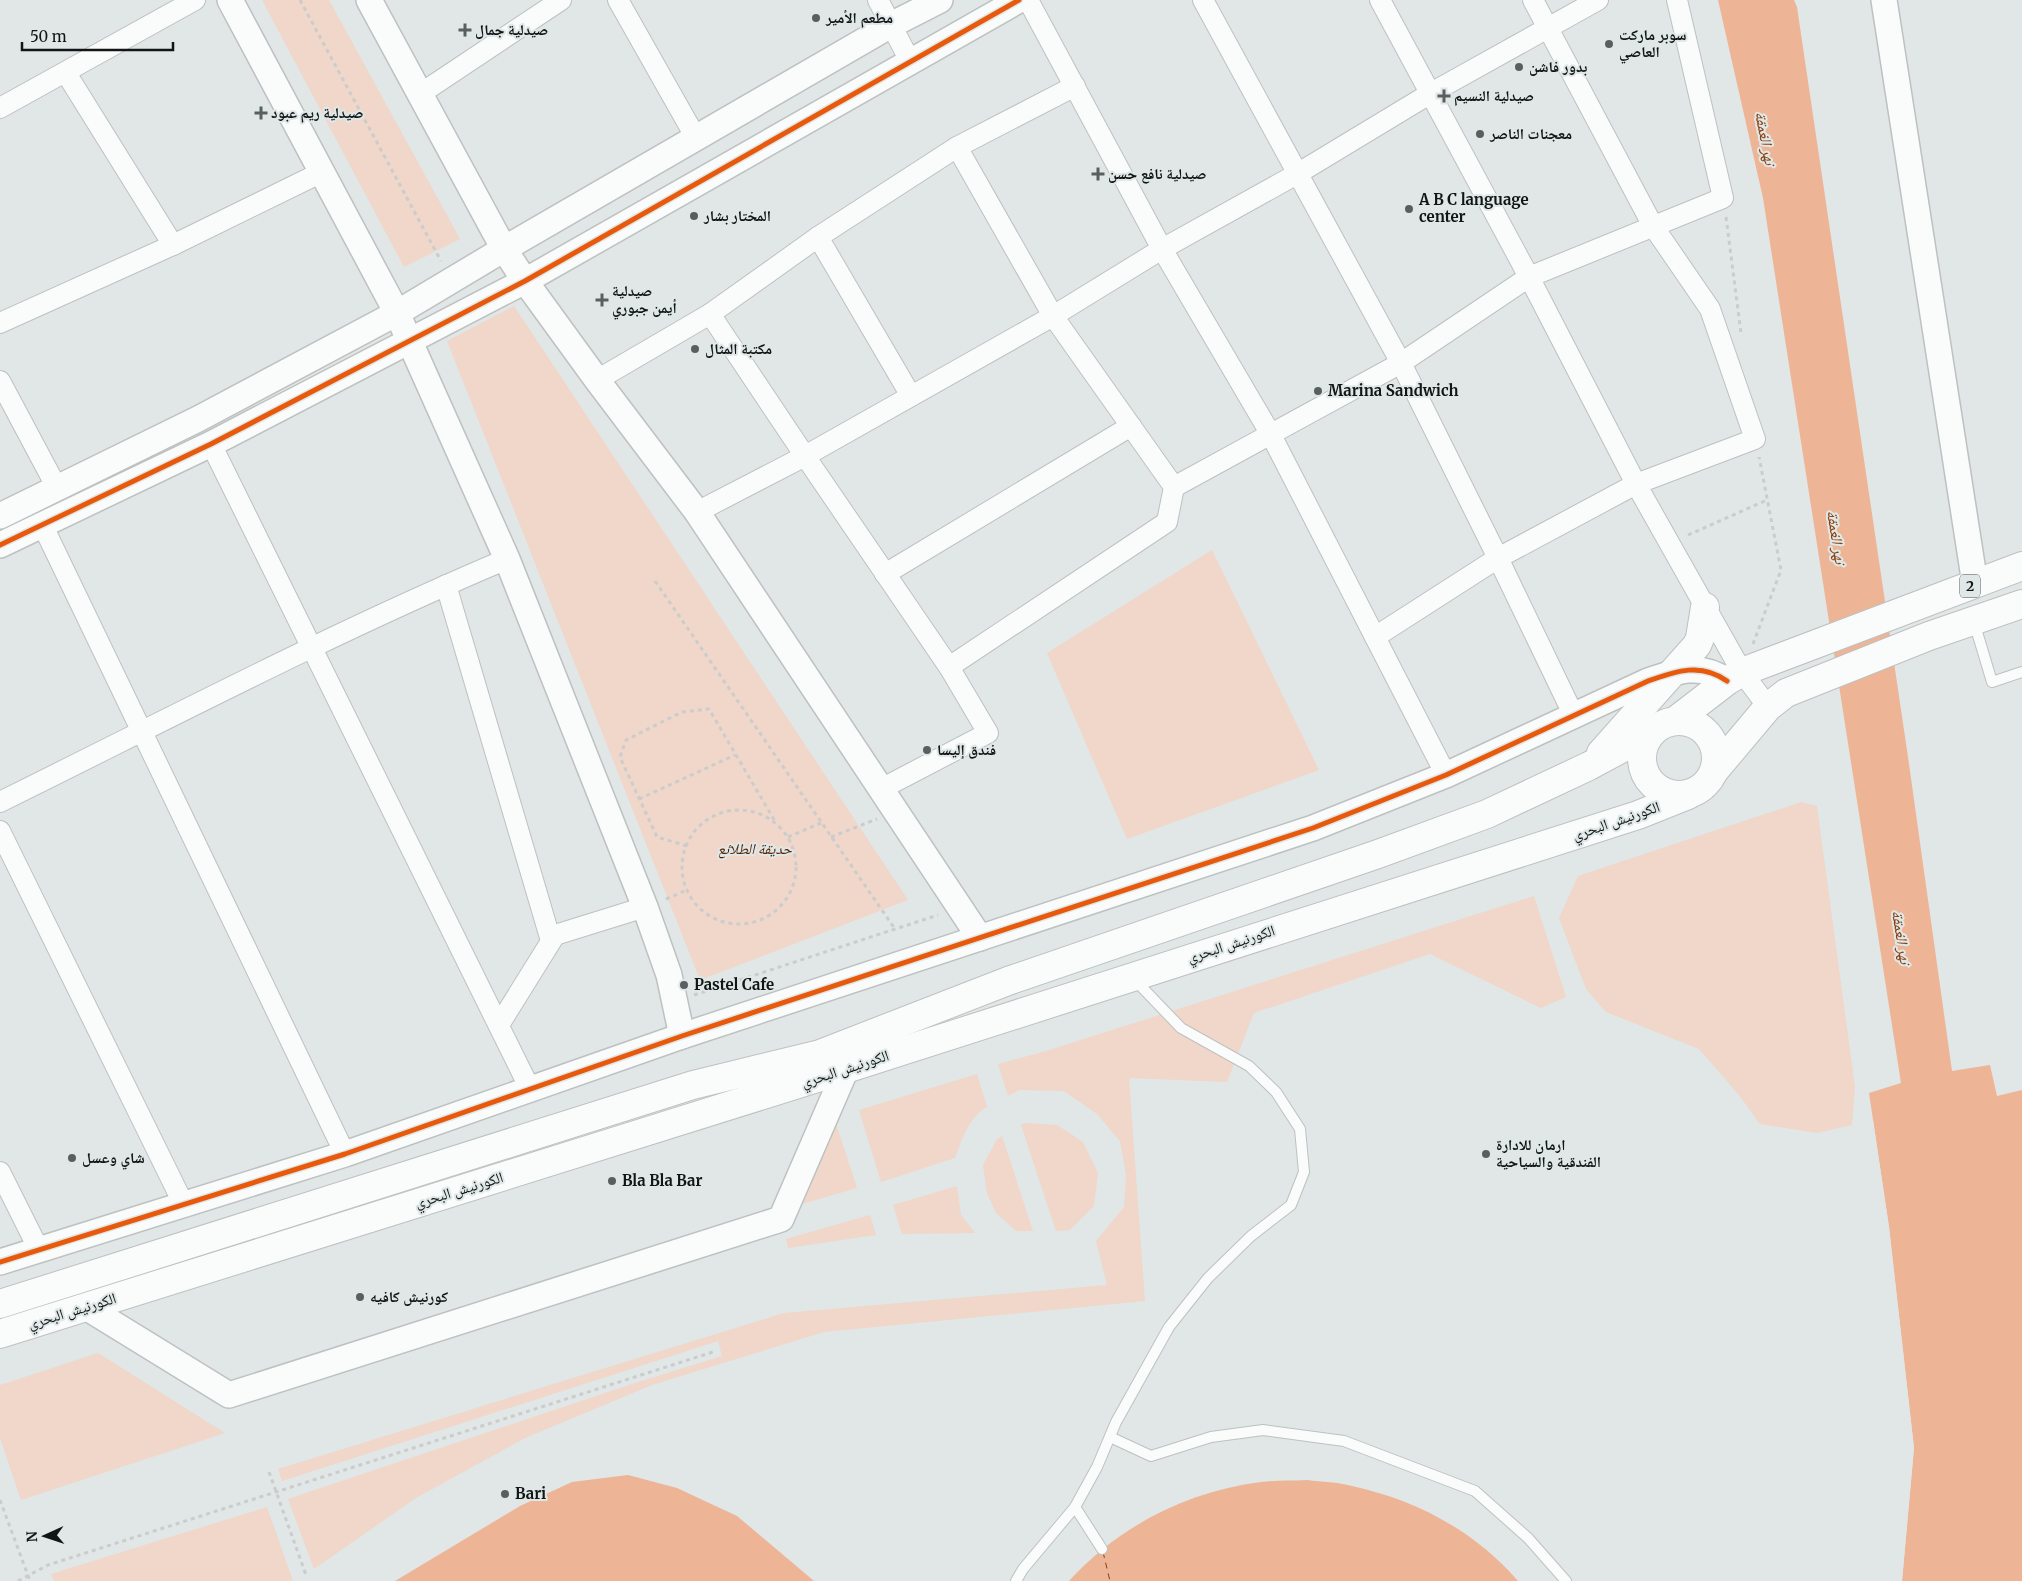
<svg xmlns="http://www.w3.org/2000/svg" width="2022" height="1581" font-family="Merriweather,'Noto Naskh Arabic',serif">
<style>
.green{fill:#f0d7c9}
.water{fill:#eeb496}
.pier{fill:#e1e6e6}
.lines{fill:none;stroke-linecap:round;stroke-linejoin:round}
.ferry{stroke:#8b3e0e;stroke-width:1;stroke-dasharray:6 5;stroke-linecap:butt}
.service-casing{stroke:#bec1c1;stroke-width:12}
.minor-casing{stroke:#bec1c1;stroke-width:22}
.tertiary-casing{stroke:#bec1c1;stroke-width:28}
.primary-casing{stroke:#bec1c1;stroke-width:30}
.path{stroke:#cbcccc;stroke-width:3;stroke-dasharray:4 4;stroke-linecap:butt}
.service{stroke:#fafbfb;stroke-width:10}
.minor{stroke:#fafbfb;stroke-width:20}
.tertiary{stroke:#fafbfb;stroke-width:25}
.primary{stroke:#fafbfb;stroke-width:28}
.cycleway-casing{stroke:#dfe8e7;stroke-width:8}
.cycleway{stroke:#e8590c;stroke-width:5}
.poi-dot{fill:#5a5e5e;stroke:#dfe8e7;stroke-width:2}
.labels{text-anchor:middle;stroke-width:4;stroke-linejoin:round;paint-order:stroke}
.shield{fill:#dfe8e7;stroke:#505454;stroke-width:1}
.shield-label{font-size:14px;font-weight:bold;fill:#121515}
.poi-label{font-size:15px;font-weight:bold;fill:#121515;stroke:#dfe8e7;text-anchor:start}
.street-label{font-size:15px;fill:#121515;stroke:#dfe8e7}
.park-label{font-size:15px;font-style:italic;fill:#531f00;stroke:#dfe8e7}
.water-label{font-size:16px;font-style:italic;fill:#8b3e0e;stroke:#dfe8e7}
</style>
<rect width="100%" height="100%" fill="#e1e6e6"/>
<g class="green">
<polygon points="262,0 329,0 460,239 404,267"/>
<polygon points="514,306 908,900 700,980 447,341"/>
<polygon points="1212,550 1319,770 1127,839 1047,653"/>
<polygon points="1801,802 1817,806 1855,1087 1852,1125 1817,1133 1760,1124 1739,1095 1699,1049 1606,1012 1586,989 1559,918 1578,876"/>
<polygon points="1534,896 1566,997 1541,1008 1430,954 1254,1013 1227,1082 1129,1078 1145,1301 824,1332 652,1385 525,1438 416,1498 314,1569 288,1499 632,1384 722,1356 718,1341 282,1481 278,1469 784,1313 1107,1285 1096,1241 1124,1207 1126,1175 1120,1141 1097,1114 1064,1091 1019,1090 1008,1096 998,1064 1046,1051"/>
<path d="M977 1074 987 1107C969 1117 962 1139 955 1158L881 1182 859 1110Z"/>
<polygon points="830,1105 857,1188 785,1209"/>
<polygon points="1024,1123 1057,1125 1083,1142 1098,1173 1094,1206 1070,1230 1056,1231 1021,1125"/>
<polygon points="1002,1136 1033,1231 1016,1231 996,1213 987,1193 983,1165 997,1139"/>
<polygon points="957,1186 961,1215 975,1233 902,1234 893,1205"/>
<polygon points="870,1215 876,1235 788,1248 786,1239"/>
<polygon points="98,1353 225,1433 21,1500 0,1438 0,1385"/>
<polygon points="267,1507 293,1581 54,1581 51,1574"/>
</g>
<g class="water">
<polygon points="1718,0 1794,0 1797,7 1908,757 1952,1071 1990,1065 1997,1096 2022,1090 2022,1581 1902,1581 1914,1448 1889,1227 1869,1093 1901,1083 1763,198"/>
<polygon points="628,1475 677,1488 737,1516 814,1581 395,1581 520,1506 572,1482"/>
<path d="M1307 1480C1322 1482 1338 1482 1352 1486 1416 1500 1475 1531 1518 1581H1069C1119 1526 1188 1491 1261 1482 1276 1480 1292 1481 1307 1480Z"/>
</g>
<polygon class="pier" points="1871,1120 1873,1120 1889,1227 1914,1448 1902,1581 1899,1581 1912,1448 1887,1227"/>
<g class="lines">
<polyline class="ferry" points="1103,1552 1110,1581"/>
<defs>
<g id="service">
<polyline points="1974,622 1992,682 2022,672"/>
<polyline points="1110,1437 1151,1456 1211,1437 1263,1430 1344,1441 1475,1491 1528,1538 1566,1581"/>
<polyline points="1075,1507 1102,1549"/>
<polyline points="1016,1581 1023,1569 1075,1507 1097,1467 1116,1422 1169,1327 1208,1278 1251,1236 1291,1205 1304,1172 1300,1129 1276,1092 1249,1066 1181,1028 1134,979"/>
</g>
<g id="minor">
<polyline points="618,0 696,138"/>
<polyline points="878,0 910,61"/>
<polyline points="1028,0 1162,249 1270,433 1446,775"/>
<polyline points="1203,0 1401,363 1498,558 1574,716"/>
<polyline points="1380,0 1529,277 1636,484 1742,672 1768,707"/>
<polyline points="66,73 173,245"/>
<polyline points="420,94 561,0"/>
<polyline points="0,108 195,0"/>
<polyline points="818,237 911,396"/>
<polyline points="710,314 805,456 949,667 988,733 881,789"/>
<polyline points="0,323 173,245 322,172"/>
<polyline points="597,380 710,314 818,237 957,147 1075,86"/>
<polyline points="0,381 57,488"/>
<polyline points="211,444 530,1089"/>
<polyline points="1174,487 1401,363 1529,277 1723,198 1677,0"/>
<polyline points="697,512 805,456 1053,316 1162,249 1297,174 1431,93 1598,0"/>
<polyline points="42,524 345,1154"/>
<polyline points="885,574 1131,426"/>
<polyline points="446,585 551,941"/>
<polyline points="1375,637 1498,558 1636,484 1755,439 1710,309 1653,226 1533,0"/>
<polyline points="949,667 1167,522 1174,487 1053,316 957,147"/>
<path d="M0 802C168 719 334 632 507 559"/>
<polyline points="0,831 184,1205"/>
<polyline points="499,1025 555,935 645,907"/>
<polyline points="0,1172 39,1250"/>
</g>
<g id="tertiary">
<polyline points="230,0 397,313 507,559 645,907 669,975 682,1036"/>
<polyline points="369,0 504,249 525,281 597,380 697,512 980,938"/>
<polyline points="1884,0 1975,584"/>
<polyline points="0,516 198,419 397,313 504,249 891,25 940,0"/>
<polyline points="0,545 211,444 525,281 1019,0"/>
<path d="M0 1262 345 1154 682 1036 1313 828 1446 775 1648 681C1676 671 1701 662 1727 681"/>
<polyline points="86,1307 229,1395 781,1219 846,1069"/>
</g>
<g id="primary">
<circle cx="1679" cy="758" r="37"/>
<polyline points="1675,721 1727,681 1742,672 2022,566"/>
<polyline points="1601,753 1697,645 1700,638 1705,607"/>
<polyline points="1715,770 1768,707 1786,693 1929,636 2022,604"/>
<polyline points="0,1304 693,1085 820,1054 1008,981 1378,854 1487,814 1589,766 1652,732"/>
<polyline points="0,1334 846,1069 1638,815 1688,795"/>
</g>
</defs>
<use href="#service" class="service-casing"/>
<use href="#minor" class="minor-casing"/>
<use href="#tertiary" class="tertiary-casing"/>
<use href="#primary" class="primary-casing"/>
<g class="path">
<polyline points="300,0 441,261"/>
<polyline points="1726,217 1741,333"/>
<polyline points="1688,535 1767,500"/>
<polyline points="655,581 895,929"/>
<polyline points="1753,644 1781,570 1759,457"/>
<polyline points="639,799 735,755"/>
<circle cx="739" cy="867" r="57"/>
<polyline points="788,837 821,823"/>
<polyline points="831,837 877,819"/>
<polyline points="687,846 657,837 620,757 626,740 682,712 709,709 776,823"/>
<polyline points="666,899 687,890"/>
<polyline points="694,995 938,915"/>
<polyline points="269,1472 306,1575"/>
<polyline points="0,1500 30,1581"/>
<polyline points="18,1581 48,1565 716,1351"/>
</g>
<use href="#service" class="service"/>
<use href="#minor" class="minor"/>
<use href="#tertiary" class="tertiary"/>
<use href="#primary" class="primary"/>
<defs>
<g id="cycleway">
<polyline points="0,545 211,444 525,281 1019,0"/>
<path d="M0 1262 345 1154 682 1036 1313 828 1446 775 1648 681C1676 671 1701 662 1727 681"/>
</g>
</defs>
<use href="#cycleway" class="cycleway-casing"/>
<use href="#cycleway" class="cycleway"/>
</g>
<g class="poi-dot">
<circle cx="816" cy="18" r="5"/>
<path d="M462.5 22.5h5v5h5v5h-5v5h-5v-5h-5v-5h5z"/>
<circle cx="1609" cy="44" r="5"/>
<circle cx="1519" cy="67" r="5"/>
<path d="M1441.5 88.5h5v5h5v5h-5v5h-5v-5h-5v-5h5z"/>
<path d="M258.5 105.5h5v5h5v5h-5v5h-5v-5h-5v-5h5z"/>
<circle cx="1480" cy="134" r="5"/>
<path d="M1095.5 166.5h5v5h5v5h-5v5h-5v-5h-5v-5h5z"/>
<circle cx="1409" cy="209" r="5"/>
<circle cx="694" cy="216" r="5"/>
<path d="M599.5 292.5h5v5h5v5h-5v5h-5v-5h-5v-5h5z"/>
<circle cx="695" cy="349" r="5"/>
<circle cx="1318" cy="391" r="5"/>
<circle cx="927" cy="750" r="5"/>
<circle cx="684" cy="985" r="5"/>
<circle cx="1486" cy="1154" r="5"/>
<circle cx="72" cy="1158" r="5"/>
<circle cx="612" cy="1181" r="5"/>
<circle cx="360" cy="1297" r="5"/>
<circle cx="505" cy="1494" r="5"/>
</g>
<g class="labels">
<rect class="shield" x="1960" y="574.5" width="20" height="23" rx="4"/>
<g class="shield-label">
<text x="1970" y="591">2</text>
</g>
<g class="poi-label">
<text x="826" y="23">مطعم الأمير</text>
<text x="475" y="35">صيدلية جمال</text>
<text x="1619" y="40">سوبر ماركت<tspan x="1619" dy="17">العاصي</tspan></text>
<text x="1529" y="72">بدور فاشن</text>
<text x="1454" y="101">صيدلية النسيم</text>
<text x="271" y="118">صيدلية ريم عبود</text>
<text x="1490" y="139">معجنات الناصر</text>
<text x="1108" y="179">صيدلية نافع حسن</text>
<text x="1419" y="205">A B C language<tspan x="1419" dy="17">center</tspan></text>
<text x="704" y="221">المختار بشار</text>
<text x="612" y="296">صيدلية<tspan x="612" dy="17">أيمن جبوري</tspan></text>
<text x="705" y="354">مكتبة المثال</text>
<text x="1328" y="396">Marina Sandwich</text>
<text x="937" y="755">فندق إليسا</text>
<text x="694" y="990">Pastel Cafe</text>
<text x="1496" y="1150">ارمان للادارة<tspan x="1496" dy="17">الفندقية والسياحية</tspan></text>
<text x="82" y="1163">شاي وعسل</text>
<text x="622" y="1186">Bla Bla Bar</text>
<text x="370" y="1302">كورنيش كافيه</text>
<text x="515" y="1499">Bari</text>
</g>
<g class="street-label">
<text transform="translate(1616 821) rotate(-19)" y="5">الكورنيش البحري</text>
<text transform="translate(1231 944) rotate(-18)" y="5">الكورنيش البحري</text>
<text transform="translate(845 1069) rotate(-18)" y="5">الكورنيش البحري</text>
<text transform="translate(459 1190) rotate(-17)" y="5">الكورنيش البحري</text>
<text transform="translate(72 1311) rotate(-17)" y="5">الكورنيش البحري</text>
</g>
<g class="park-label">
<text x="755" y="854">حديقة الطلائع</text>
</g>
<g class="water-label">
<text transform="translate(1766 138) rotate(79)" y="6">نهر الغمقة</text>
<text transform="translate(1837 537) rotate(81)" y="6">نهر الغمقة</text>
<text transform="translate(1902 937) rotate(81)" y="6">نهر الغمقة</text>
</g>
</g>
<g transform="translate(45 1536) rotate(267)" stroke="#dfe8e7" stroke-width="4" paint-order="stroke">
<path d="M0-4L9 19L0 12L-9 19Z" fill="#121515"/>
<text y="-8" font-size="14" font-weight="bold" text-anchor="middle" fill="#121515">N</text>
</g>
<path d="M22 42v8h151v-8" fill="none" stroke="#121515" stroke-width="2.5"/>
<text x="30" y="42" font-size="15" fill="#121515" stroke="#dfe8e7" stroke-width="4" paint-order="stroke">50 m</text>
</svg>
